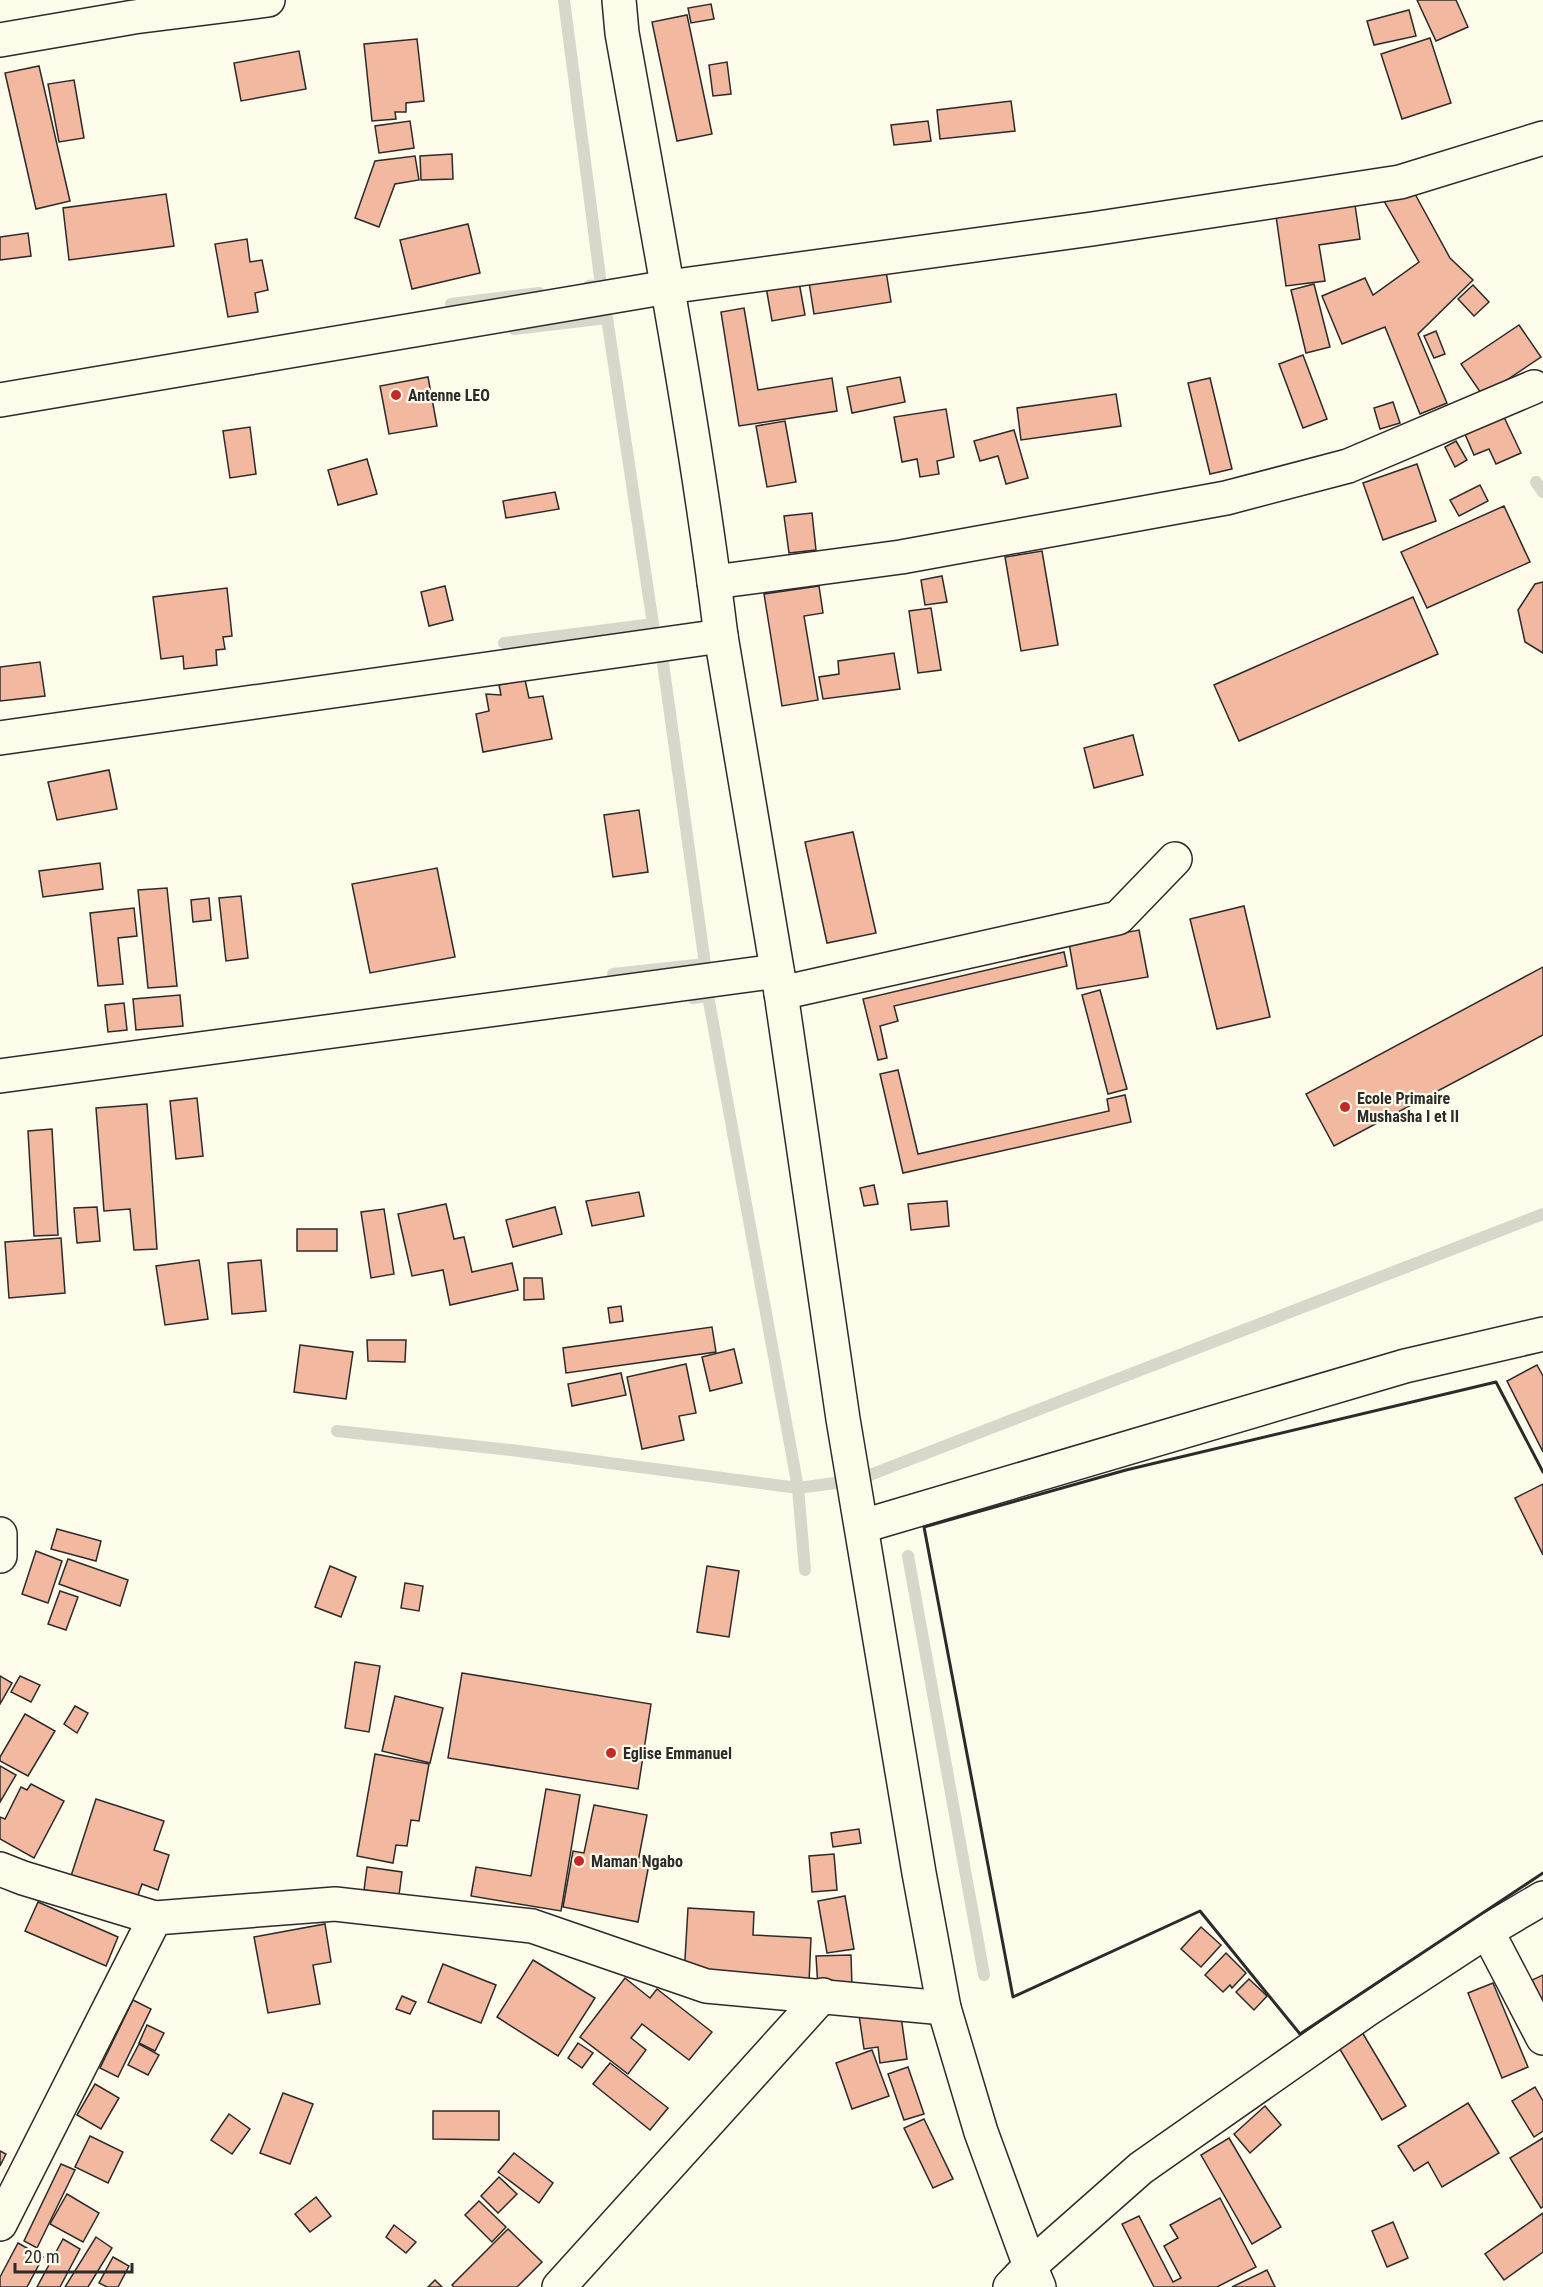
<svg xmlns="http://www.w3.org/2000/svg" width="1543" height="2287" font-family="'Roboto Condensed',sans-serif">
<style>
.lines{fill:none;stroke-linecap:round;stroke-linejoin:round}
.stream{stroke:#d8d7c9;stroke-width:12}
.building{fill:#f2b8a0;stroke:#2b2b2b;stroke-width:1.5}
.minor-casing{stroke:#2b2b2b;stroke-width:36}
.primary-casing{stroke:#2b2b2b;stroke-width:36}
.minor{stroke:#fdfbea;stroke-width:33}
.primary{stroke:#fdfbea;stroke-width:33}
.wall{stroke:#2b2b2b;stroke-width:3}
.poi-dot{fill:#c62828;stroke:#fdfbea;stroke-width:2}
.labels{text-anchor:middle;stroke-width:4.5;stroke-linejoin:round;paint-order:stroke}
.poi-label{font-size:16px;font-weight:bold;fill:#2b2b2b;stroke:#fdfbea;text-anchor:start}
</style>
<rect width="100%" height="100%" fill="#fdfbea"/>
<g class="lines">
<g class="stream">
<polyline points="564,0 601,285 589,286"/>
<polyline points="451,304 539,293"/>
<polyline points="1536,482 1543,492"/>
<polyline points="504,643 653,624 607,318 514,329"/>
<polyline points="613,974 705,964 662,656 651,658"/>
<polyline points="693,998 708,996 798,1488 805,1570"/>
<polyline points="337,1431 519,1451 798,1488 857,1480 1543,1214"/>
<polyline points="908,1556 984,1975"/>
</g>
</g>
<g class="building">
<polygon points="1417,0 1456,0 1468,27 1436,41"/>
<polygon points="711,4 714,19 691,23 688,8"/>
<polygon points="1409,10 1416,36 1374,45 1367,21"/>
<polygon points="687,15 712,134 677,141 652,22"/>
<polygon points="1430,38 1451,103 1402,119 1381,54"/>
<polygon points="417,39 424,101 406,103 406,112 395,112 396,119 372,121 364,44"/>
<polygon points="299,51 306,89 241,101 234,63"/>
<polygon points="727,62 731,94 713,96 709,65"/>
<polygon points="39,66 70,201 36,209 5,73"/>
<polygon points="74,80 84,138 59,142 48,84"/>
<polygon points="1011,101 1015,131 940,139 937,110"/>
<polygon points="410,121 414,148 379,153 375,126"/>
<polygon points="928,121 931,141 894,145 891,125"/>
<polygon points="452,154 453,179 421,180 420,156"/>
<polygon points="415,156 419,180 395,184 379,227 355,218 375,161"/>
<polygon points="166,194 174,246 69,260 63,208"/>
<polygon points="1415,194 1450,258 1473,280 1418,334 1447,403 1420,414 1385,327 1342,344 1322,296 1365,278 1373,295 1419,262 1384,201"/>
<polygon points="1355,205 1360,239 1319,245 1325,281 1286,286 1276,216"/>
<polygon points="468,224 480,273 412,289 400,240"/>
<polygon points="28,233 31,256 0,260 0,237"/>
<polygon points="247,239 250,262 262,260 268,290 255,293 258,312 228,317 215,244"/>
<polygon points="885,265 891,302 814,314 808,276"/>
<polygon points="799,282 805,315 772,321 766,287"/>
<polygon points="1314,284 1330,347 1306,353 1291,290"/>
<polygon points="1473,285 1489,302 1474,316 1458,299"/>
<polygon points="744,308 758,390 832,378 837,411 739,426 721,312"/>
<polygon points="1519,325 1541,357 1483,396 1461,364"/>
<polygon points="1436,331 1445,354 1434,358 1424,336"/>
<polygon points="1303,355 1327,419 1303,428 1279,364"/>
<polygon points="428,377 437,426 389,434 380,386"/>
<polygon points="900,377 905,402 852,413 847,387"/>
<polygon points="1210,378 1232,469 1210,474 1188,383"/>
<polygon points="1116,394 1121,426 1021,440 1017,408"/>
<polygon points="1393,402 1400,423 1380,429 1374,408"/>
<polygon points="946,409 954,457 937,461 939,474 920,477 917,459 902,462 894,417"/>
<polygon points="1503,415 1521,453 1496,464 1489,449 1474,455 1464,432"/>
<polygon points="785,421 796,482 767,487 756,426"/>
<polygon points="250,427 256,474 230,478 223,431"/>
<polygon points="1014,430 1028,478 1006,484 998,456 980,461 974,441"/>
<polygon points="1456,441 1467,460 1455,467 1445,447"/>
<polygon points="367,459 377,494 338,505 328,470"/>
<polygon points="1417,464 1436,521 1383,540 1363,483"/>
<polygon points="1480,485 1488,501 1459,516 1450,500"/>
<polygon points="555,492 559,509 506,518 503,501"/>
<polygon points="1504,506 1530,562 1427,608 1401,552"/>
<polygon points="812,513 816,550 789,553 784,516"/>
<polygon points="1042,551 1058,645 1021,651 1005,557"/>
<polygon points="942,576 947,602 925,605 921,580"/>
<polygon points="1543,582 1543,653 1525,642 1518,610 1535,584"/>
<polygon points="445,586 453,620 429,626 421,592"/>
<polygon points="819,586 823,613 804,616 818,700 782,706 764,594"/>
<polygon points="227,588 232,636 223,637 225,649 216,650 217,665 184,669 183,656 161,659 153,597"/>
<polygon points="1413,597 1438,654 1239,741 1214,685"/>
<polygon points="931,608 941,670 918,673 909,611"/>
<polygon points="894,653 900,689 823,699 819,677 839,674 838,661"/>
<polygon points="40,662 45,696 0,701 0,667"/>
<polygon points="525,680 529,698 543,696 552,739 483,752 476,714 489,711 486,694 501,695 499,685"/>
<polygon points="1133,735 1143,775 1094,788 1084,748"/>
<polygon points="109,770 117,809 57,820 48,782"/>
<polygon points="639,810 648,872 613,877 604,815"/>
<polygon points="853,832 876,933 827,943 805,842"/>
<polygon points="100,863 103,889 43,897 39,871"/>
<polygon points="437,868 455,957 370,973 352,884"/>
<polygon points="167,888 177,986 148,988 138,890"/>
<polygon points="241,896 248,958 226,961 219,898"/>
<polygon points="209,898 211,920 193,922 191,900"/>
<polygon points="1244,906 1270,1017 1217,1029 1190,919"/>
<polygon points="134,908 137,936 118,938 123,984 98,986 90,913"/>
<polygon points="1139,930 1148,977 1077,989 1069,943"/>
<polygon points="1064,952 1067,966 894,1006 898,1021 880,1026 887,1058 878,1060 863,999"/>
<polygon points="1543,967 1543,1035 1334,1146 1306,1094"/>
<polygon points="1100,990 1127,1089 1108,1094 1082,995"/>
<polygon points="180,995 183,1026 136,1030 133,999"/>
<polygon points="124,1003 127,1030 108,1032 105,1005"/>
<polygon points="898,1070 918,1154 1109,1111 1107,1099 1125,1095 1131,1122 903,1173 880,1074"/>
<polygon points="197,1098 203,1156 176,1159 170,1101"/>
<polygon points="147,1104 157,1249 134,1250 130,1209 104,1211 96,1108"/>
<polygon points="52,1129 58,1235 34,1236 28,1131"/>
<polygon points="874,1185 878,1204 864,1206 860,1188"/>
<polygon points="639,1192 644,1216 592,1226 586,1201"/>
<polygon points="947,1201 949,1226 911,1230 908,1204"/>
<polygon points="446,1204 454,1239 464,1237 472,1272 512,1263 518,1290 450,1305 443,1270 412,1276 398,1214"/>
<polygon points="97,1207 100,1241 77,1243 74,1208"/>
<polygon points="555,1207 562,1234 513,1247 506,1220"/>
<polygon points="384,1209 394,1274 371,1278 361,1212"/>
<rect x="297" y="1229" width="40" height="22"/>
<polygon points="61,1238 65,1293 9,1298 5,1242"/>
<polygon points="199,1260 208,1319 165,1325 156,1266"/>
<polygon points="261,1260 266,1311 232,1314 228,1263"/>
<polygon points="524,1278 542,1278 544,1299 524,1300"/>
<polygon points="621,1306 623,1321 610,1323 608,1308"/>
<polygon points="712,1327 716,1352 566,1373 563,1348"/>
<polygon points="367,1340 406,1340 405,1362 368,1361"/>
<polygon points="300,1345 353,1352 346,1399 294,1392"/>
<polygon points="734,1349 742,1383 710,1391 702,1357"/>
<polygon points="686,1364 696,1413 679,1416 684,1440 642,1449 627,1377"/>
<polygon points="1537,1365 1543,1376 1543,1452 1507,1381"/>
<polygon points="621,1373 626,1395 572,1406 568,1384"/>
<polygon points="1543,1484 1543,1555 1515,1498"/>
<polygon points="57,1529 101,1541 96,1561 51,1549"/>
<polygon points="36,1551 62,1561 48,1603 22,1594"/>
<polygon points="68,1559 128,1580 120,1606 59,1584"/>
<polygon points="330,1566 356,1577 341,1617 315,1607"/>
<polygon points="707,1566 739,1571 729,1637 697,1632"/>
<polygon points="405,1583 423,1586 419,1611 401,1608"/>
<polygon points="60,1591 78,1597 66,1630 48,1624"/>
<polygon points="355,1662 380,1666 369,1732 345,1728"/>
<polygon points="462,1673 651,1704 638,1789 448,1758"/>
<polygon points="0,1676 12,1683 0,1704"/>
<polygon points="20,1676 40,1685 31,1702 11,1692"/>
<polygon points="395,1696 443,1708 430,1763 382,1751"/>
<polygon points="75,1706 88,1713 77,1733 64,1724"/>
<polygon points="25,1714 55,1731 28,1776 0,1761 0,1757"/>
<polygon points="375,1754 429,1764 419,1821 411,1820 407,1846 396,1845 393,1863 357,1856"/>
<polygon points="0,1766 16,1775 0,1802"/>
<polygon points="31,1784 64,1801 34,1858 0,1839 0,1817 5,1819 21,1787 27,1790"/>
<polygon points="546,1789 580,1795 561,1911 471,1896 476,1867 531,1876"/>
<polygon points="96,1799 164,1821 154,1850 169,1855 158,1890 142,1884 137,1898 71,1876"/>
<polygon points="594,1805 647,1815 638,1862 649,1864 638,1922 563,1907 573,1851 584,1853"/>
<polygon points="859,1829 861,1843 833,1847 831,1833"/>
<polygon points="834,1854 837,1890 812,1892 809,1856"/>
<polygon points="367,1867 402,1872 399,1895 364,1890"/>
<polygon points="845,1896 854,1949 827,1953 818,1901"/>
<polygon points="38,1902 118,1937 106,1966 25,1931"/>
<polygon points="688,1908 754,1912 753,1935 811,1938 809,1982 684,1976"/>
<polygon points="325,1924 331,1962 313,1965 320,2004 268,2013 254,1937"/>
<polygon points="1201,1927 1221,1945 1201,1967 1181,1949"/>
<polygon points="1226,1953 1246,1973 1232,1988 1230,1985 1223,1992 1205,1975"/>
<polygon points="851,1955 852,1987 818,1988 816,1956"/>
<polygon points="533,1960 595,1998 558,2056 497,2017"/>
<polygon points="443,1964 496,1985 481,2023 428,2002"/>
<polygon points="1543,1975 1543,2003 1532,1980"/>
<polygon points="625,1978 650,1998 657,1989 712,2032 689,2060 642,2024 631,2038 646,2050 628,2074 580,2037"/>
<polygon points="1249,1979 1267,1996 1254,2010 1236,1992"/>
<polygon points="1493,1983 1528,2067 1502,2078 1468,1993"/>
<polygon points="402,1996 416,2002 410,2014 396,2009"/>
<polygon points="133,2000 151,2009 118,2077 100,2068"/>
<polygon points="900,2009 907,2059 880,2063 878,2047 864,2049 859,2015"/>
<polygon points="147,2025 164,2033 155,2051 139,2043"/>
<polygon points="1362,2032 1406,2106 1382,2120 1338,2046"/>
<polygon points="578,2043 593,2053 582,2068 568,2058"/>
<polygon points="139,2044 159,2055 148,2075 128,2065"/>
<polygon points="872,2050 889,2096 852,2109 836,2063"/>
<polygon points="610,2063 668,2108 650,2130 593,2084"/>
<polygon points="908,2067 924,2114 904,2120 888,2074"/>
<polygon points="95,2084 119,2098 101,2129 77,2115"/>
<polygon points="1535,2087 1543,2101 1543,2131 1534,2137 1512,2101"/>
<polygon points="283,2093 313,2104 290,2164 260,2153"/>
<polygon points="1468,2103 1499,2153 1442,2187 1428,2162 1414,2171 1398,2146"/>
<polygon points="1265,2106 1281,2125 1250,2153 1234,2134"/>
<polygon points="433,2111 499,2111 499,2140 433,2139"/>
<polygon points="229,2114 250,2129 232,2154 211,2140"/>
<polygon points="924,2119 953,2179 933,2188 904,2128"/>
<polygon points="90,2136 123,2152 108,2183 75,2167"/>
<polygon points="1229,2138 1281,2227 1252,2244 1201,2155"/>
<polygon points="1543,2138 1543,2207 1541,2208 1510,2158"/>
<polygon points="0,2151 6,2154 0,2166"/>
<polygon points="514,2153 553,2183 539,2203 498,2172"/>
<polygon points="61,2164 75,2170 37,2248 24,2241"/>
<polygon points="499,2177 517,2194 498,2213 481,2196"/>
<polygon points="67,2194 99,2213 83,2242 50,2224"/>
<polygon points="316,2197 331,2216 310,2232 295,2214"/>
<polygon points="1220,2198 1256,2267 1217,2287 1154,2287 1122,2224 1139,2216 1173,2282 1181,2278 1164,2246 1178,2238 1170,2225"/>
<polygon points="479,2201 506,2227 492,2242 465,2215"/>
<polygon points="1543,2213 1543,2252 1504,2280 1485,2254"/>
<polygon points="1393,2222 1408,2258 1387,2267 1372,2231"/>
<polygon points="394,2225 416,2242 406,2253 386,2237"/>
<polygon points="508,2229 542,2262 517,2287 454,2287 452,2285"/>
<polygon points="96,2237 112,2248 88,2287 65,2287"/>
<polygon points="63,2239 80,2249 60,2287 37,2287"/>
<polygon points="18,2243 43,2257 27,2287 0,2287 0,2277"/>
<polygon points="113,2257 129,2266 118,2287 107,2287 99,2283"/>
<polygon points="1267,2270 1275,2287 1232,2287"/>
<polygon points="435,2280 442,2287 428,2287"/>
</g>
<g class="lines">
<defs>
<g id="minor">
<polyline points="0,40 134,17 268,0"/>
<polyline points="0,400 668,287 1092,229 1400,182 1543,138"/>
<polyline points="714,582 901,557 1226,498 1348,466 1534,387"/>
<polyline points="0,738 721,636"/>
<polyline points="781,993 1118,918 1175,859"/>
<polyline points="0,1076 777,971"/>
<polyline points="863,1526 1405,1366 1543,1334"/>
<polyline points="0,1534 0,1556"/>
<polyline points="0,1869 23,1878 155,1918 335,1904 532,1926 706,1986 944,2008"/>
<polyline points="1487,1931 1543,2038"/>
<polyline points="0,2224 155,1918"/>
<polyline points="559,2287 823,1995"/>
<polyline points="1010,2287 1030,2266 1141,2168 1365,2011 1487,1931 1543,1898"/>
</g>
<path id="primary" d="M619 0 622 33C658 234 696 434 721 636L781 993 843 1419 919 1873 944 2008 981 2132 1030 2266 1039 2287"/>
</defs>
<use href="#minor" class="minor-casing"/>
<use href="#primary" class="primary-casing"/>
<use href="#minor" class="minor"/>
<use href="#primary" class="primary"/>
<polyline class="wall" points="1543,1472 1496,1382 1126,1470 924,1527 1013,1997 1200,1911 1300,2034 1543,1873"/>
</g>
<g class="poi-dot">
<circle cx="396" cy="395" r="6"/>
<circle cx="1345" cy="1107" r="6"/>
<circle cx="611" cy="1753" r="6"/>
<circle cx="579" cy="1861" r="6"/>
</g>
<g class="labels">
<g class="poi-label">
<text x="408" y="401">Antenne LEO</text>
<text x="1357" y="1104">Ecole Primaire<tspan x="1357" dy="18">Mushasha I et II</tspan></text>
<text x="623" y="1759">Eglise Emmanuel</text>
<text x="591" y="1867">Maman Ngabo</text>
</g>
</g>
<path d="M15 2263v9h117v-9" fill="none" stroke="#2b2b2b" stroke-width="3"/>
<text x="24" y="2263" font-size="18" fill="#2b2b2b" stroke="#fdfbea" stroke-width="4.5" paint-order="stroke">20 m</text>
</svg>
